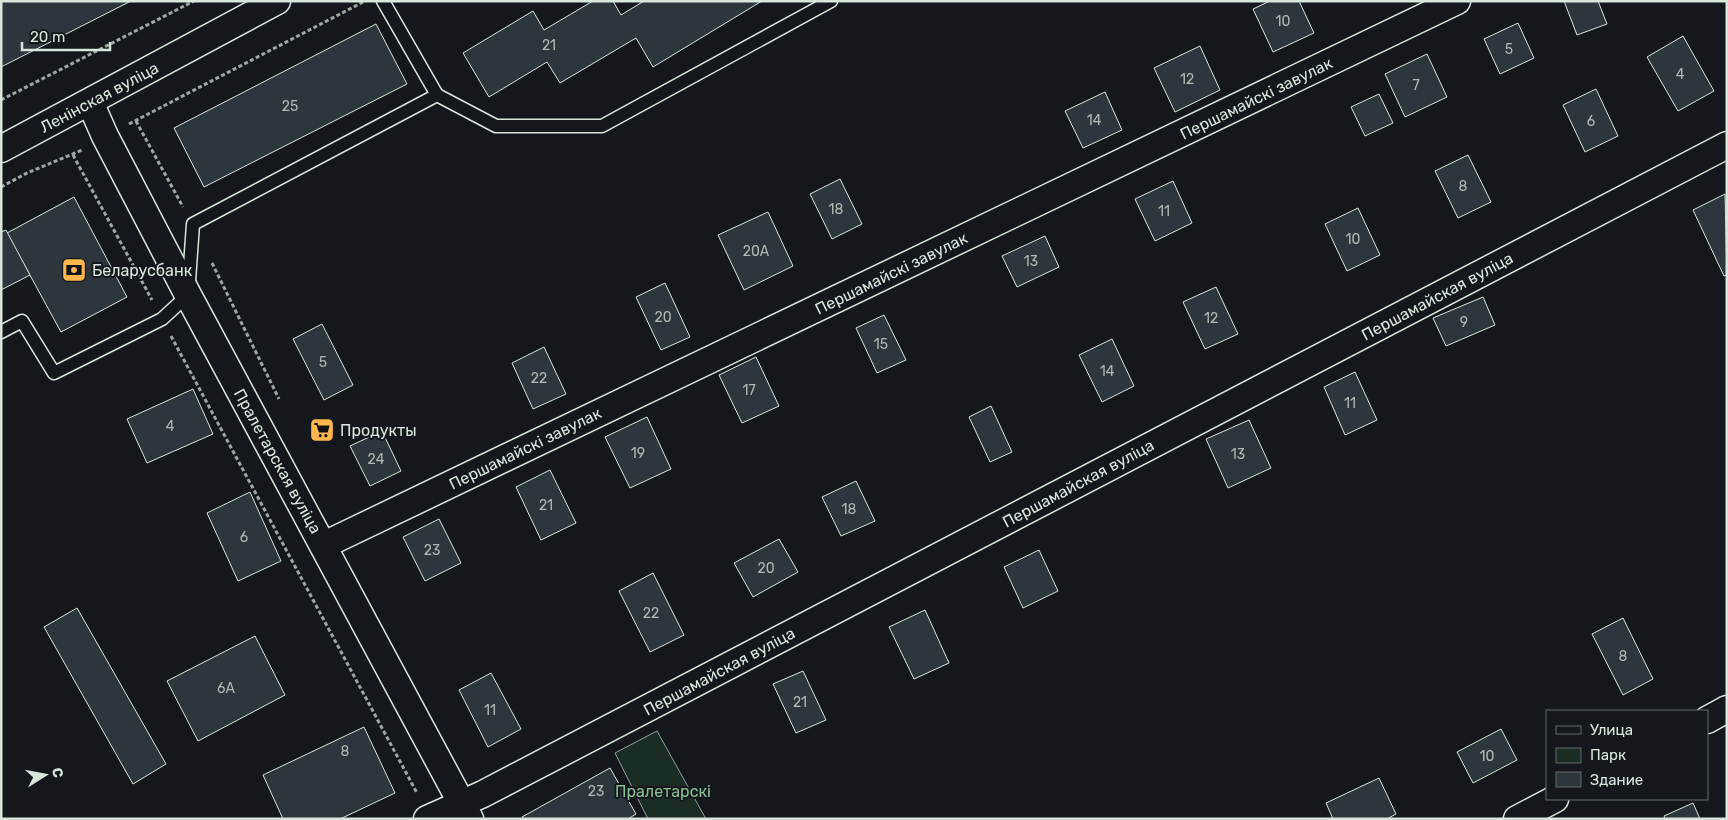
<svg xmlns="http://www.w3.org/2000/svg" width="1728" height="820" font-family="Rubik,sans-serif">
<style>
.green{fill:#1a2d24;stroke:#939e99}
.building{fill:#2c363c;stroke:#d8e6dc}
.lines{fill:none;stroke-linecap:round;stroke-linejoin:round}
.service-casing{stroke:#d8e6dc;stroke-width:15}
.minor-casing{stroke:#d8e6dc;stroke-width:29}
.path{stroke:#9da8a2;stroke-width:3;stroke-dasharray:4 2.5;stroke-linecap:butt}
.service{stroke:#14181c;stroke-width:12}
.minor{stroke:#14181c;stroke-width:26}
.labels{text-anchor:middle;stroke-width:4;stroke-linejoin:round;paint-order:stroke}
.number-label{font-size:14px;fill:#adbab4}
.street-label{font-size:16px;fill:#d8e6dc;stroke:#14181c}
.poi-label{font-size:16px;fill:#d8e6dc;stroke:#14181c;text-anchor:start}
.park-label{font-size:16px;fill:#8ac095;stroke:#14181c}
</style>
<rect width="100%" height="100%" fill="#14181c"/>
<polygon class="green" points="657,731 706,819 648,819 615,753"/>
<g class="building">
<polygon points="3,1 131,1 1,67 1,2"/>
<polygon points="593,1 613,1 621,15 644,1 762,1 653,67 636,38 560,83 547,62 489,97 463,53 533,11 544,30"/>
<polygon points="1270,1 1299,1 1314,33 1273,52 1253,9"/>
<polygon points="1564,1 1598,1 1607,24 1577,35"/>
<polygon points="1518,23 1534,58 1500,74 1484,39"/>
<polygon points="376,24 407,84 204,187 174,128"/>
<polygon points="1683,36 1714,91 1678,111 1647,57"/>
<polygon points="1200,46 1220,90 1175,112 1154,68"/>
<polygon points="1427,54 1447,97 1405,117 1385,74"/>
<polygon points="1596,89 1618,136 1585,152 1563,105"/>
<polygon points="1105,92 1122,130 1083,148 1065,111"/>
<polygon points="1379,94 1393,123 1365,136 1351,107"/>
<polygon points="1468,155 1491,202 1458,218 1435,171"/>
<polygon points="840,179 862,224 832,239 810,194"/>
<polygon points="1173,181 1192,223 1155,241 1135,199"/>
<polygon points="1725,194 1727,275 1724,276 1693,210"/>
<polygon points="74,197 127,297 61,332 7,233"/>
<polygon points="1358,208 1380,255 1347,271 1325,224"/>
<polygon points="768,212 793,266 744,290 718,235"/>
<polygon points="6,230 30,275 1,290 1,232"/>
<polygon points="1045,236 1059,267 1017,287 1002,256"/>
<polygon points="665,283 690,337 661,350 636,297"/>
<polygon points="1216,287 1238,334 1205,349 1183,302"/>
<polygon points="1483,297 1495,325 1446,346 1433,318"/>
<polygon points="884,315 906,360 877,373 856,328"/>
<polygon points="322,324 353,385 324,400 293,339"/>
<polygon points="1112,339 1134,386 1102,402 1079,355"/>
<polygon points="544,347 566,394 533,409 512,363"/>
<polygon points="756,357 779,406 742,423 719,375"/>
<polygon points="1355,372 1377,420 1345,435 1324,387"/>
<polygon points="193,389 213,434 147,463 127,419"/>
<polygon points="991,406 1012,452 990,462 969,417"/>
<polygon points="647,417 671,469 630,488 605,437"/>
<polygon points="1249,420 1271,468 1228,488 1206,439"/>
<polygon points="382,431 401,471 370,486 350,446"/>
<polygon points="550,470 576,523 541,540 516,487"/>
<polygon points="856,481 875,521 841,536 822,497"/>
<polygon points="250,492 281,561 238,581 207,513"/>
<polygon points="439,519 461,563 425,581 403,537"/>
<polygon points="779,539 798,572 753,597 734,563"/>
<polygon points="1039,550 1058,591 1023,608 1004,567"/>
<polygon points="653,573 684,635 650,652 619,591"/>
<polygon points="77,608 166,764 133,784 44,627"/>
<polygon points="925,610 949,663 914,679 889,627"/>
<polygon points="1623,618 1653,679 1623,695 1592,634"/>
<polygon points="255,636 285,695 198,741 167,681"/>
<polygon points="803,671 826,720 796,733 773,684"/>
<polygon points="491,673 521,729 488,747 459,690"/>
<polygon points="364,727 395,793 340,819 283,819 263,775"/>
<polygon points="1501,729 1517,760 1473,783 1457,752"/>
<polygon points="610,768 636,814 628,819 523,819 522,817"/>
<polygon points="1379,778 1396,814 1387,819 1333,819 1326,803"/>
<polygon points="1693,803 1700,819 1665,819 1664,816"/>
</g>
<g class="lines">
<defs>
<g id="service">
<polyline points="383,1 437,95"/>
<polyline points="1,332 22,321 54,373 162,319 188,295 193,224 437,95 496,126 602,126 831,1"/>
</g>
<g id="minor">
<polyline points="90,102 105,136 188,295 470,819"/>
<polyline points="1,149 277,1"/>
<polyline points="324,545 1457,1"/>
<polyline points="1707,720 1727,709"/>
<polyline points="427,819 483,794 1727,145"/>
<polyline points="1517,819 1555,799"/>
</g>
</defs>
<use href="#service" class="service-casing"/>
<use href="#minor" class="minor-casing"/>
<g class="path">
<polyline points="1,100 194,1"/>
<polyline points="136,121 183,207"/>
<polyline points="129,124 363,2"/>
<polyline points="73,155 152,300"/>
<polyline points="1,187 27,173 82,150"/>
<polyline points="212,263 279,399"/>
<polyline points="171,336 417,793"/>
</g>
<use href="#service" class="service"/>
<use href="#minor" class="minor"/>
</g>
<defs>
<symbol id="bank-square" viewBox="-11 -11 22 22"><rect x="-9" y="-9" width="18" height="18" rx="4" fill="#ffb74d" stroke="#14181c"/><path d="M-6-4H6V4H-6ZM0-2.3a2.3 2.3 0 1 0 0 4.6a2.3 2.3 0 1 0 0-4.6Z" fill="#111"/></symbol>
<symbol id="supermarket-square" viewBox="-11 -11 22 22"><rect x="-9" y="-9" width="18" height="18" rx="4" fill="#ffb74d" stroke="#14181c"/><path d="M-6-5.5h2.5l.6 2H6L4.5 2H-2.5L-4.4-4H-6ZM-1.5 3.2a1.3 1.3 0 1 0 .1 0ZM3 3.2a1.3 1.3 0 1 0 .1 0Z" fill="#111"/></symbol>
</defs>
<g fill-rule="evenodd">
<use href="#bank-square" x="60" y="256" width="28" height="28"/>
<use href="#supermarket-square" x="308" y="416" width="28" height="28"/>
</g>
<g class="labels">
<g class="number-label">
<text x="1283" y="26">10</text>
<text x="549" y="50">21</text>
<text x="1509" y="54">5</text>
<text x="1680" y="79">4</text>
<text x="1187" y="84">12</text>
<text x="1416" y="90">7</text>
<text x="290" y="111">25</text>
<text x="1094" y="125">14</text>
<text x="1591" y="126">6</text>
<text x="1463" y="191">8</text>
<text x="836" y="214">18</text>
<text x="1164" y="216">11</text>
<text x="1353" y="244">10</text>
<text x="756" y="256">20А</text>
<text x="1031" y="266">13</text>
<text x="663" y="322">20</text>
<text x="1211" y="323">12</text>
<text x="1464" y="327">9</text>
<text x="881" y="349">15</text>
<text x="323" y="367">5</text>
<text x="1107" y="376">14</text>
<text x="539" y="383">22</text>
<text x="749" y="395">17</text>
<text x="1350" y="408">11</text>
<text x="170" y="431">4</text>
<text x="638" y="458">19</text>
<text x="1238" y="459">13</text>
<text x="376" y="464">24</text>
<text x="546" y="510">21</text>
<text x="849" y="514">18</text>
<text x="244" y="542">6</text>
<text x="432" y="555">23</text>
<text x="766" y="573">20</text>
<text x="651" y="618">22</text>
<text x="1623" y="661">8</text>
<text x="226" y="693">6А</text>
<text x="800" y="707">21</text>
<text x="490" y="715">11</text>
<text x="345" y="756">8</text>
<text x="1487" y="761">10</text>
<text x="596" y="796">23</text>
</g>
<g class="street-label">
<text transform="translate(99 97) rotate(-28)" y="6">Ленінская вуліца</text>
<text transform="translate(1256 98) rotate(-26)" y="6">Першамайскі завулак</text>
<text transform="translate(891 273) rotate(-26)" y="6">Першамайскі завулак</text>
<text transform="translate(1437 296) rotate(-28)" y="6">Першамайская вуліца</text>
<text transform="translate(525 448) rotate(-26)" y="6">Першамайскі завулак</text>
<text transform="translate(278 461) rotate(61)" y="6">Пралетарская вуліца</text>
<text transform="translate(1078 483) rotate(-28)" y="6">Першамайская вуліца</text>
<text transform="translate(719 671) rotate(-28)" y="6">Першамайская вуліца</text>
</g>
<g class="poi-label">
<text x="92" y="276">Беларусбанк</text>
<text x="340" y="436">Продукты</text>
</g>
<g class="park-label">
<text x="663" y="797">Пралетарскі</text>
</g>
</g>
<rect width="1728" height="820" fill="none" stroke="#d8e6dc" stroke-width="5"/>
<rect x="1546" y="710" width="162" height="90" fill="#14181c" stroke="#626a69"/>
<rect x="1556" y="726" width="25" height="8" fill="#14181c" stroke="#626a69"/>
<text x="1590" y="735" font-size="15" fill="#d8e6dc">Улица</text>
<rect x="1556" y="748" width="25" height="15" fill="#1a2d24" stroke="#626a69"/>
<text x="1590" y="760" font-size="15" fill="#d8e6dc">Парк</text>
<rect x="1556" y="772" width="25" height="15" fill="#2c363c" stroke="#626a69"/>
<text x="1590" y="785" font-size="15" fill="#d8e6dc">Здание</text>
<g transform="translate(45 775) rotate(79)" stroke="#14181c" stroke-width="4" paint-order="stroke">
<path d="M0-4L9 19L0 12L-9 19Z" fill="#d8e6dc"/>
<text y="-8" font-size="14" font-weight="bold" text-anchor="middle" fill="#d8e6dc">С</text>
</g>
<path d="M22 42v8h88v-8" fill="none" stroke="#d8e6dc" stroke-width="2.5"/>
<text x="30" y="42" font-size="15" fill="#d8e6dc" stroke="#14181c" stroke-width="4" paint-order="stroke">20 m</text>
</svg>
